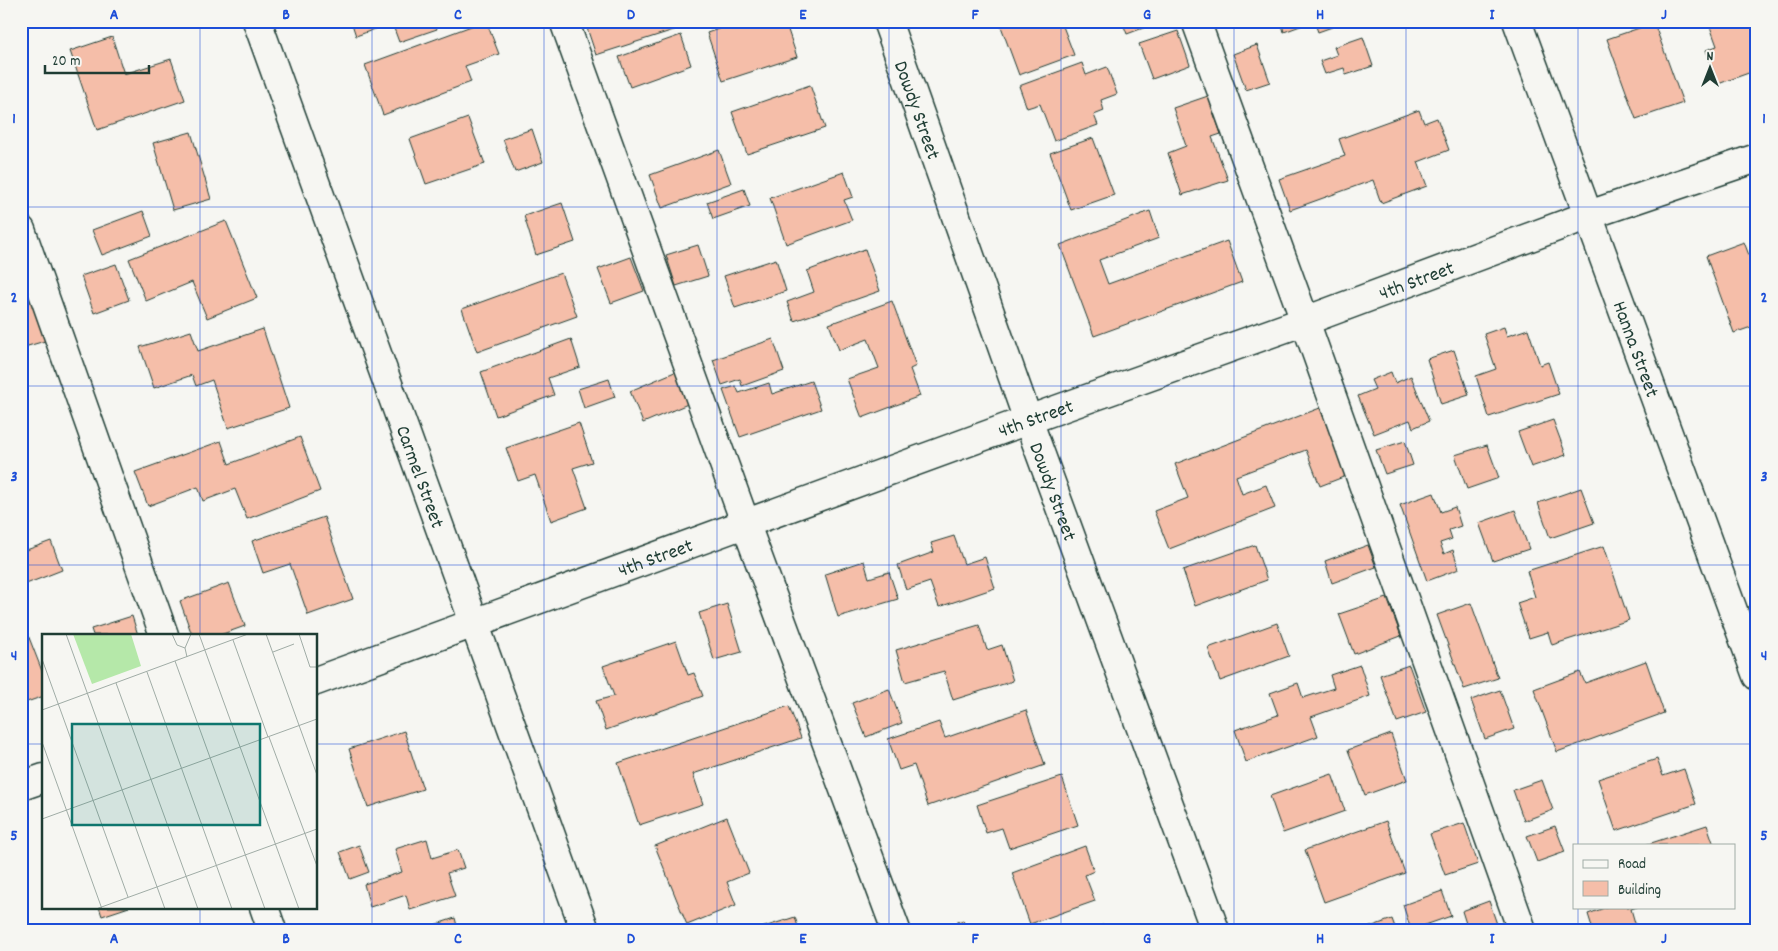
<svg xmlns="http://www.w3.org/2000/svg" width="1778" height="951" font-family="Dekko,sans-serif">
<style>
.building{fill:#f5bea9;stroke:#1f3d34}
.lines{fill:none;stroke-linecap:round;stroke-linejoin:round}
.minor-casing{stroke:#1f3d34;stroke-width:31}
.minor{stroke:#f6f6f2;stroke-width:28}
.grid{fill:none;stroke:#1d4ed8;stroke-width:1;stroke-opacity:0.55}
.labels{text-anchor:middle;stroke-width:4;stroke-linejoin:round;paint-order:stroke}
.street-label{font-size:20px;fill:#1f3d34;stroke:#f6f6f2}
.inset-road{fill:none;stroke:#a0aca6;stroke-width:1}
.view{fill:#0f766e;fill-opacity:0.15;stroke:#0f766e;stroke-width:2.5}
.inset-edge{fill:none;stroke:#1f3d34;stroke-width:2.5}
.neatline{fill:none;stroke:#1d4ed8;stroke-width:2}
.grid-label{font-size:16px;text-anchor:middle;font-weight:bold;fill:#1d4ed8}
</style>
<rect width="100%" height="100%" fill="#f6f6f2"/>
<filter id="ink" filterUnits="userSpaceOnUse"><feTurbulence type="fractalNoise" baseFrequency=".02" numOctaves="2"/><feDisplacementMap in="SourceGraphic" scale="10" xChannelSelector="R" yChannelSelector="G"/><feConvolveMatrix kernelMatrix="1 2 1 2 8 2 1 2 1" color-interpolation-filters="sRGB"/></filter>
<g filter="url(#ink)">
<g class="building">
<polygon points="69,21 91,21 71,28"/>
<polygon points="351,21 434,21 437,29 399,42 392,23 356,36"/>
<polygon points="485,21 486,21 499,54 465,66 471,82 383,115 365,65"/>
<polygon points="597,21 677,21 680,28 596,55 586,25"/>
<polygon points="741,21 785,21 797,57 723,81 707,33"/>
<polygon points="999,21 1061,21 1074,55 1019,75"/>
<polygon points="1122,21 1162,21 1127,34"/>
<polygon points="1281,21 1349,21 1318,32 1314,21 1284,32"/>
<polygon points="1708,21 1757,21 1757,70 1718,84 1706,50 1717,46"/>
<polygon points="1654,23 1683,103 1636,119 1607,39"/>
<polygon points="1178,31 1190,65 1152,79 1139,44"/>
<polygon points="681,35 691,65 630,87 619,57"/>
<polygon points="112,37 124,74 171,59 185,100 97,130 70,51"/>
<polygon points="1363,37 1373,66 1346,75 1344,68 1325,74 1320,61 1337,55 1334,47"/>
<polygon points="1257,45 1270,82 1246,90 1233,54"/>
<polygon points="1082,63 1086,75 1107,67 1117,94 1101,100 1104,111 1094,115 1098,125 1054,141 1040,104 1027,108 1019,86"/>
<polygon points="810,85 825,128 747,154 732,112"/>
<polygon points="1208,96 1221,134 1212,137 1228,180 1182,195 1168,153 1186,146 1173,108"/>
<polygon points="1419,110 1424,123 1437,118 1449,150 1418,162 1427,186 1381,203 1373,180 1290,210 1279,179 1345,156 1339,139"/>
<polygon points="468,118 485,164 426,184 410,139"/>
<polygon points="532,129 543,162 515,172 503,139"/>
<polygon points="191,132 211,199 173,210 153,143"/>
<polygon points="1093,138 1114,195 1071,210 1050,153"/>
<polygon points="719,150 731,183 662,208 650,175"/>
<polygon points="844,172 853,197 844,200 852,220 786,244 770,198"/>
<polygon points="744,189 750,206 713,219 707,202"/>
<polygon points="562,203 575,242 536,255 524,216"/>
<polygon points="143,211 152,236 102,255 92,230"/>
<polygon points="1150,211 1159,238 1099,260 1108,284 1227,241 1242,282 1094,336 1060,245"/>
<polygon points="226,221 257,298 207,318 192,282 146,301 129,259"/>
<polygon points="1744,242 1757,276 1757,325 1734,333 1706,256"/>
<polygon points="698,245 708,276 676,286 666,255"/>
<polygon points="865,249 880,291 794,321 787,302 814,292 807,271"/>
<polygon points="631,257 644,291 611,303 598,269"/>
<polygon points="776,259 786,291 735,308 724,276"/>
<polygon points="116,264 129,300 94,313 81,276"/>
<polygon points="561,273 577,316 477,352 462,309"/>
<polygon points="26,285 45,341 21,348 21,287"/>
<polygon points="892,301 916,366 910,369 920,396 862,418 847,379 879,368 868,339 839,350 829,324"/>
<polygon points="1504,327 1507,336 1528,329 1540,365 1548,362 1559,394 1489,417 1476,376 1496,369 1484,334"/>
<polygon points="263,329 289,408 228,428 212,380 196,386 192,375 154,388 140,347 191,331 198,351"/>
<polygon points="571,339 580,367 548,378 554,395 496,416 481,372"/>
<polygon points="773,339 784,371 742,386 740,379 722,385 713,360"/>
<polygon points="1454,350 1469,395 1441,404 1427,359"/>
<polygon points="677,371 690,403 643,423 630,391"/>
<polygon points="1391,372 1395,383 1411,376 1429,421 1413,428 1410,420 1374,434 1358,396 1375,389 1371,380"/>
<polygon points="609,379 615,397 584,408 578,389"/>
<polygon points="811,381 821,409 740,437 723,390 736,386 739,393 769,383 772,394"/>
<polygon points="1320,408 1346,476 1320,486 1306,450 1236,476 1242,494 1266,485 1275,508 1169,549 1154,511 1188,498 1175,464"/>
<polygon points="1553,420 1566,455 1531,467 1518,432"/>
<polygon points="579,423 592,462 573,468 587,508 551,521 535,475 518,481 506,448"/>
<polygon points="300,437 320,491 247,519 235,489 203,501 198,487 148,506 135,472 221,441 229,464"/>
<polygon points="1405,441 1413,465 1385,474 1376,450"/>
<polygon points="1487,445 1499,478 1467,489 1455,455"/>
<polygon points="1581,488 1594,523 1550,538 1538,503"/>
<polygon points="1434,493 1441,512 1455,507 1461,526 1449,530 1452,539 1440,543 1444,554 1453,550 1459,569 1427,581 1400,505"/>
<polygon points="1515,510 1529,549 1493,561 1479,523"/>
<polygon points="324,517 353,599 308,615 290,564 263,573 252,541"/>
<polygon points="954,536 964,564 985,557 995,588 939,607 930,582 906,590 898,565 934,552 931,543"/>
<polygon points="51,541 62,570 21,586 21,552"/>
<polygon points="1255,545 1267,580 1195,606 1183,570"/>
<polygon points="1368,545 1376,567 1332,583 1325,561"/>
<polygon points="1604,546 1629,620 1552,645 1548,632 1529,638 1517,603 1535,597 1527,571"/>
<polygon points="864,561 869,578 889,572 898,599 838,617 825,574"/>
<polygon points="229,583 245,626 220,635 192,635 180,601"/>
<polygon points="1387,598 1401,636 1354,654 1339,614"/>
<polygon points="1471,603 1498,678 1464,689 1437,615"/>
<polygon points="727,604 742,652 714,660 699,613"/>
<polygon points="132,616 138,635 93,635 91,629"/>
<polygon points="21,617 44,676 44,696 21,704"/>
<polygon points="1277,623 1289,656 1220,681 1208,648"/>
<polygon points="979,625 987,650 1002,645 1013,681 953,700 944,671 905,682 896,650"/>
<polygon points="676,641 688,675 694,673 703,696 606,730 596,701 614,696 603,666"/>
<polygon points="1646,661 1664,713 1557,752 1534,689 1580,672 1585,683"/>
<polygon points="1360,665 1370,696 1311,717 1318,736 1246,762 1235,730 1278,715 1270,693 1298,683 1303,698 1334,688 1330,675"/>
<polygon points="1409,665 1426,712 1397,722 1380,675"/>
<polygon points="889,689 902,723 866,737 852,703"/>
<polygon points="1500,690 1514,729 1485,739 1471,700"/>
<polygon points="789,706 801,738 693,774 703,804 639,825 618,763"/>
<polygon points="1026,710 1045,765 928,806 914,765 899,770 888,739 939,722 945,738"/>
<polygon points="404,731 423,789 368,807 349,749"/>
<polygon points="1391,734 1407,780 1365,795 1348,750"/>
<polygon points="1657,759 1663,776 1684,769 1696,804 1616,831 1598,779"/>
<polygon points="1332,774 1345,811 1283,833 1270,796"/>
<polygon points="1062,777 1078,825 1009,848 1002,828 986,833 977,805"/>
<polygon points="1542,780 1553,810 1524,821 1513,790"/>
<polygon points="727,817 749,873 727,882 736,905 687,925 655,846"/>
<polygon points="1386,821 1405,873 1324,902 1305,850"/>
<polygon points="1464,823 1478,864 1445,875 1430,834"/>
<polygon points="1707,825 1714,845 1645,845"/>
<polygon points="1555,826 1565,852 1537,862 1527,836"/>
<polygon points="427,839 432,858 458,850 464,868 447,873 455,896 410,910 406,895 370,907 364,884 402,872 395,849"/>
<polygon points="359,845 369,872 350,879 340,852"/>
<polygon points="1085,846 1094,871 1085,875 1095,901 1030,924 1012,873"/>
<polygon points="1442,891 1451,916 1411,930 1403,905"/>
<polygon points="1489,901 1499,930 1468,930 1462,911"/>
<polygon points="99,907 129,907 102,916"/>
<polygon points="1607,907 1637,907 1631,909 1637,930 1593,930 1588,914"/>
<polygon points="795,917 799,930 755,930"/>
<polygon points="455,918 458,930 419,930"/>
<polygon points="1392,919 1396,930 1362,930"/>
<polygon points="963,920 966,930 936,930"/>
<polygon points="1103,925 1105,930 1087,930"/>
</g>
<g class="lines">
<defs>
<g id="minor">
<path id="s1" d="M257 21 585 930"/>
<polyline points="564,21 746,525 896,930"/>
<path id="s2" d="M887 21 1028 420 1215 930"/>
<polyline points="1196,21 1305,321 1522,930"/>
<path id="s3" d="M1517 21 1757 676"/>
<polyline points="21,230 164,635"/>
<path id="s4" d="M316 681 1028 420 1305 321 1589 215 1757 158"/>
<polyline points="21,786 44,778"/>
<polyline points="264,907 272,930"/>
</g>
</defs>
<use href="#minor" class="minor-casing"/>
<use href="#minor" class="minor"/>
</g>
</g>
<path class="grid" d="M200 21V635M372 21V930M544 21V930M717 21V930M889 21V930M1061 21V930M1234 21V930M1406 21V930M1578 21V845M21 207H1757M21 386H1757M21 565H1757M21 744H44M316 744H1757M200 907V930M1578 907V930"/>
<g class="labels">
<g class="street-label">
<text dy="7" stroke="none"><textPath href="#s2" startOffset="94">Dowdy Street</textPath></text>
<text dy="7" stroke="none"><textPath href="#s4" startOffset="1171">4th Street</textPath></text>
<text dy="7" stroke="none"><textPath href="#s3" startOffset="349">Hanna Street</textPath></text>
<text dy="7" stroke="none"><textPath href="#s4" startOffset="766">4th Street</textPath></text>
<text dy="7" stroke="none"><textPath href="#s1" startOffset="484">Carmel Street</textPath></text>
<text dy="7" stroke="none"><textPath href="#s2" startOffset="499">Dowdy Street</textPath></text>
<text dy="7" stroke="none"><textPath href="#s4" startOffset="361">4th Street</textPath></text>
</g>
</g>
<g transform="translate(42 634)">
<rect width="275" height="275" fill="#f6f6f2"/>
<path d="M31 0H89L99 32 50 50Z" fill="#b5e8a9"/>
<path class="inset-road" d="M24 0 123 275M130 0 135 11 143 14M157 0 257 275M224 0 275 141M257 0 268 33H275M191 6 226 103M231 18 252 10M145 23 143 14 149 0M0 25 86 263M133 27 223 275M105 38 190 275M74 49 156 275M0 76 206 0M227 103 275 232M0 108 60 275M0 185 275 85M54 275 275 195"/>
<path class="view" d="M30 90H218V191H30Z"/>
<rect width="275" height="275" class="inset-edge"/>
</g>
<rect width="1778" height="951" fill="none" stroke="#f6f6f2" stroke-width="55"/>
<rect x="1573" y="844" width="162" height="65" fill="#f6f6f2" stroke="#a0aca6"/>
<rect x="1583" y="860" width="25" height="8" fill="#f6f6f2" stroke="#a0aca6"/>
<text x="1618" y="868" font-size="15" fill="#1f3d34">Road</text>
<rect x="1583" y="881" width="25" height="15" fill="#f5bea9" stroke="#a0aca6"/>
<text x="1618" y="894" font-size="15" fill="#1f3d34">Building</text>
<g transform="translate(1710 68)" stroke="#f6f6f2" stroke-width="4" paint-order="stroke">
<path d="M0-4L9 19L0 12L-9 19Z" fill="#1f3d34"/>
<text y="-8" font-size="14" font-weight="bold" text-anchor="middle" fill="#1f3d34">N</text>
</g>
<path d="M45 65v8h104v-8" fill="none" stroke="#1f3d34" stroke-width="2.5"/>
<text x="52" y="65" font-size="15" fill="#1f3d34" stroke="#f6f6f2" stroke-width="4" paint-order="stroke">20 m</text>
<rect x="28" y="28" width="1722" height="896" class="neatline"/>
<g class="grid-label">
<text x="114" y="19">A</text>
<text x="286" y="19">B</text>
<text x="458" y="19">C</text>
<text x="631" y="19">D</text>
<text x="803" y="19">E</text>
<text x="975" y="19">F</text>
<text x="1147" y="19">G</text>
<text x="1320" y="19">H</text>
<text x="1492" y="19">I</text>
<text x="1664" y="19">J</text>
<text x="14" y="123">1</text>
<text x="1764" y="123">1</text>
<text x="14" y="302">2</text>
<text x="1764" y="302">2</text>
<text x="14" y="481">3</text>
<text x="1764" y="481">3</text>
<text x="14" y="660">4</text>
<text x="1764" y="660">4</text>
<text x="14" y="840">5</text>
<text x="1764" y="840">5</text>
<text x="114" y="943">A</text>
<text x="286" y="943">B</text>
<text x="458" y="943">C</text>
<text x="631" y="943">D</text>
<text x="803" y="943">E</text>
<text x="975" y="943">F</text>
<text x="1147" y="943">G</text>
<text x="1320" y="943">H</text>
<text x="1492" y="943">I</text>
<text x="1664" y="943">J</text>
</g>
</svg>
